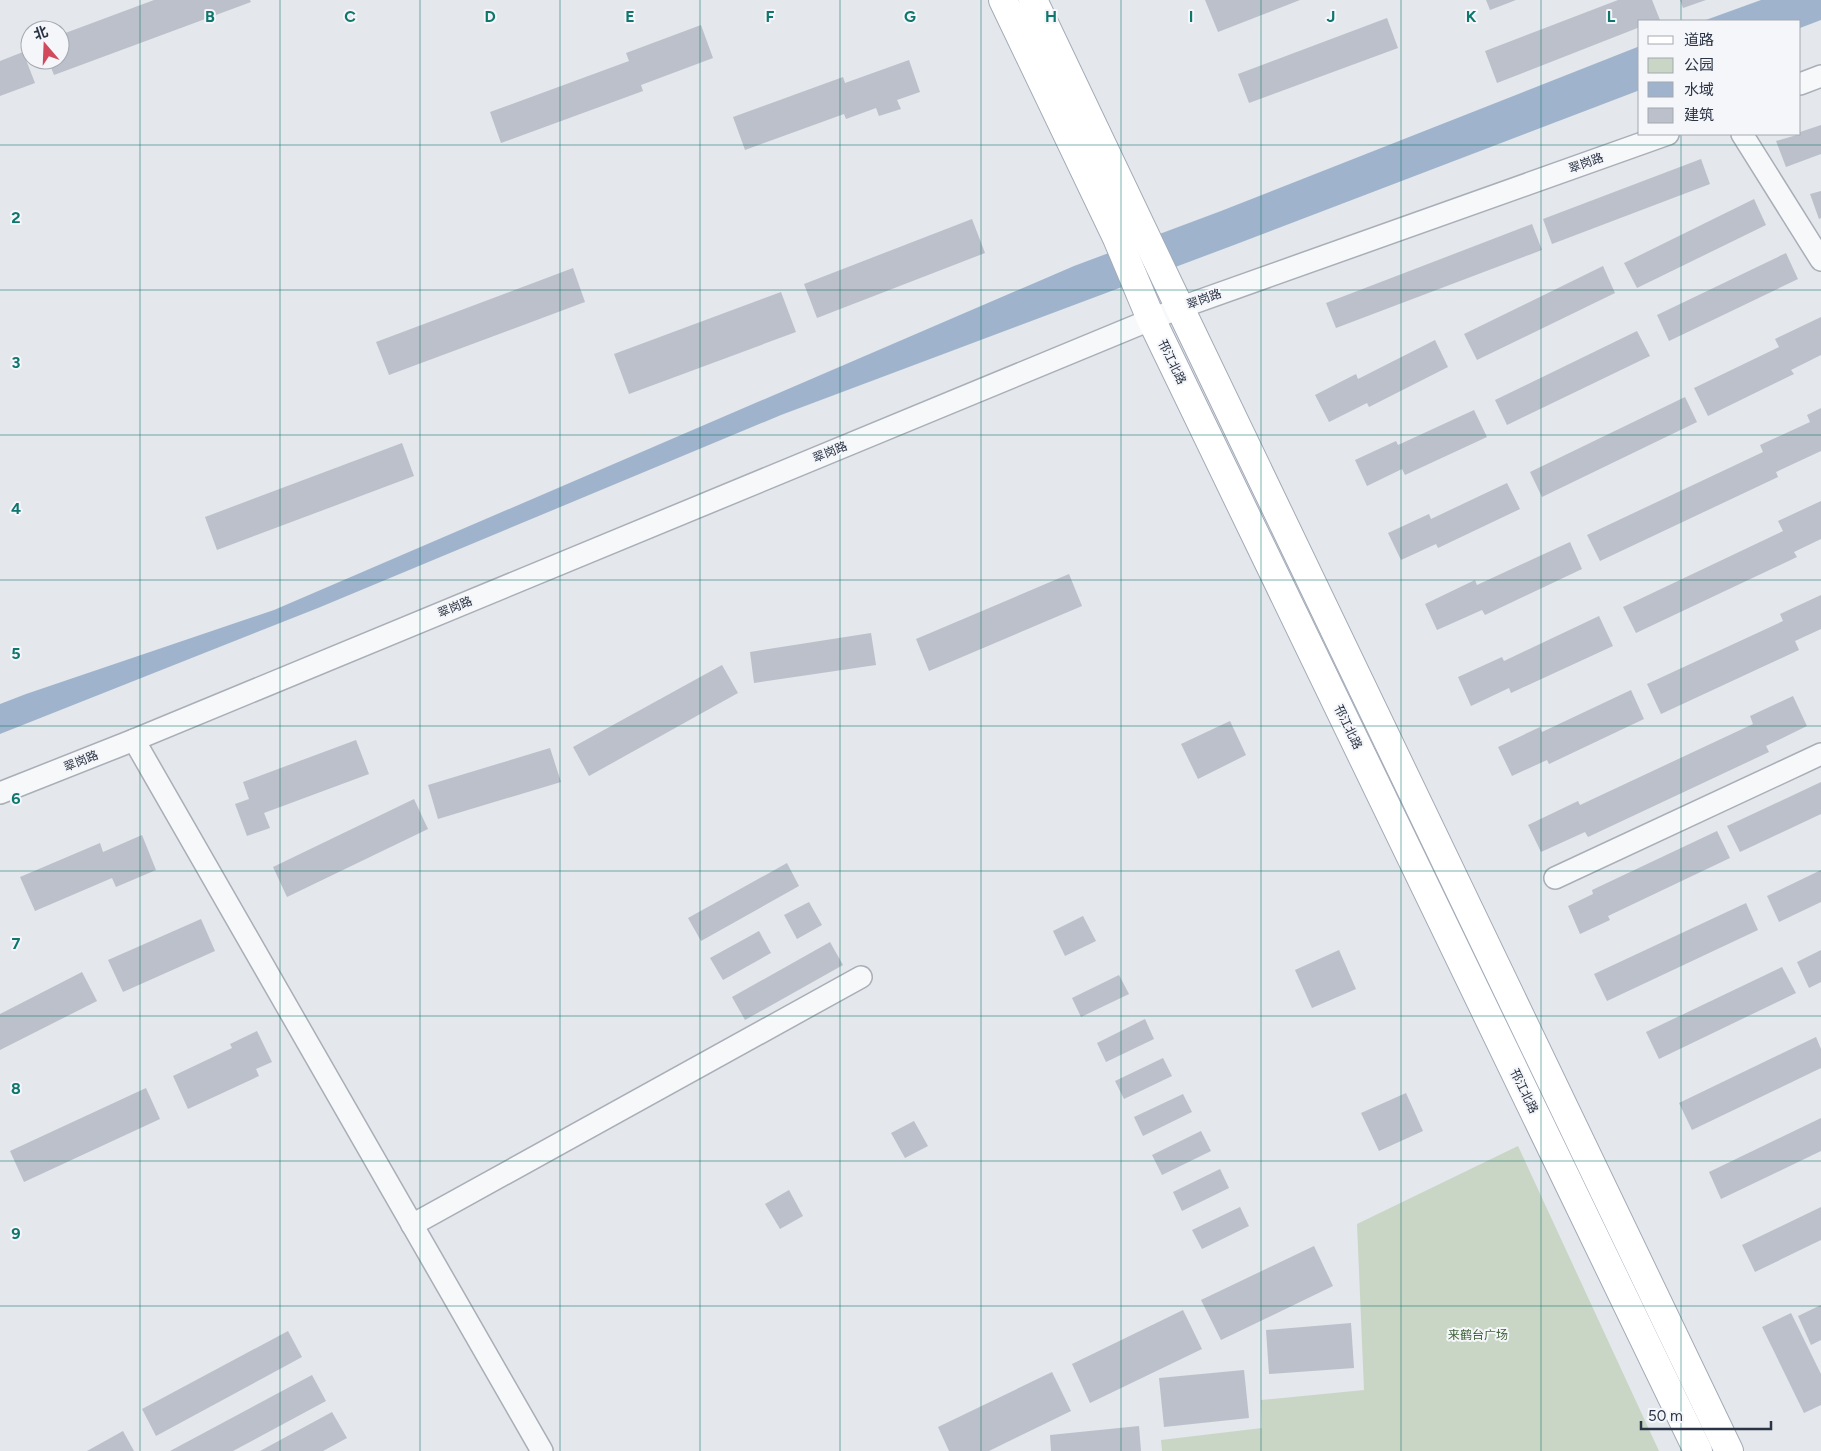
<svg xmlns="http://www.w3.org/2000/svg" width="1821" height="1451" font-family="Figtree,'Noto Sans SC',sans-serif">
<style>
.green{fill:#c9d6c5}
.water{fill:#9fb4cc}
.building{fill:#bbc0ca}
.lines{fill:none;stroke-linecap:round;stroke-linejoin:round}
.minor-casing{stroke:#a9aeb7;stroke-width:24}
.major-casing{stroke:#a3abb8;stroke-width:30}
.minor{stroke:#f7f8fa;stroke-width:21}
.major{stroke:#fff;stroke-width:28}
.grid{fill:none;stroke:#0f766e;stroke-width:1;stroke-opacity:0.55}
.labels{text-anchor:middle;stroke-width:4;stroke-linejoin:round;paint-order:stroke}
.street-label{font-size:12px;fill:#2b3445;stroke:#f4f6f9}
.park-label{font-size:12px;fill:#3f6138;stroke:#f4f6f9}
.grid-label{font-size:16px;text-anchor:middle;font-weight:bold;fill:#0f766e;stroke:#f4f6f9;stroke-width:4;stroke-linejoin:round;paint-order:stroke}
</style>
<rect width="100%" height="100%" fill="#e4e7ec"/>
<polygon class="green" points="1518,1146 1659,1451 1162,1451 1161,1440 1262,1428 1261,1400 1364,1390 1357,1224"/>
<g class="water">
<polygon points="1761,0 1821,0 1821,20 1800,28 1800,21 1703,21"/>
<polygon points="1640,46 1640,90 1234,245 781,415 318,608 0,734 0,704 26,694 274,610 1074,266 1221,211"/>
</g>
<g class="building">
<polygon points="154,0 250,0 251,2 54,75 48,60 60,60 60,35"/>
<polygon points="1205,0 1300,0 1218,32"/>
<polygon points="1486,0 1516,0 1490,10"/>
<polygon points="1618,0 1652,0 1660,20 1656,21 1640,21 1640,27 1497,83 1485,51"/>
<polygon points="1680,0 1706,0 1683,8"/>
<polygon points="1387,18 1398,48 1249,103 1238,74"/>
<polygon points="701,25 713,58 641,85 643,91 501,143 490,112 629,61 626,53"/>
<polygon points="23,52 35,83 0,96 0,61"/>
<polygon points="909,60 920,92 897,100 901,109 879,116 876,108 846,119 844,114 745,150 733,117 843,77 845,83"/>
<polygon points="1821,125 1821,154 1786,167 1776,141 1800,134 1800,132"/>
<polygon points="1701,159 1710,184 1552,244 1543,219"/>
<polygon points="1821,191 1821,218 1819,219 1810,194"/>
<polygon points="1754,199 1766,225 1637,288 1624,263"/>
<polygon points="972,219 985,253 817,318 804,284"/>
<polygon points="1532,224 1542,250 1336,328 1326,303"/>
<polygon points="1786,253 1798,279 1669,341 1657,315"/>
<polygon points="1603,266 1615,293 1477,360 1464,334"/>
<polygon points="573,268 585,302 389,375 376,342"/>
<polygon points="781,292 796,332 629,394 614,354"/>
<polygon points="1821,317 1821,355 1791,370 1794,374 1708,416 1694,388 1779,347 1775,339"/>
<polygon points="1637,331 1650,356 1507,425 1495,400"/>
<polygon points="1435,340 1448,367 1369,407 1367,403 1329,422 1315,395 1356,374 1358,379"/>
<polygon points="1685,397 1697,422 1542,497 1530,472"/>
<polygon points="1821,408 1821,451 1776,472 1778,477 1600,561 1587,535 1763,452 1760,445 1810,422 1807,415"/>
<polygon points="1474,410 1487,437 1405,475 1402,469 1367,486 1355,460 1396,441 1398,445"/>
<polygon points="402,443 414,476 217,550 205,517"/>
<polygon points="1507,483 1520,509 1438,548 1436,544 1401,560 1388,533 1429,514 1431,519"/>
<polygon points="1821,501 1821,539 1794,552 1797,557 1636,633 1623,607 1783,531 1778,521"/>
<polygon points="1570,542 1582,569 1485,615 1482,610 1437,630 1425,604 1475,580 1477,585"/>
<polygon points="1069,574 1082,606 929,671 916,639"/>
<polygon points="1821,595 1821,629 1795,641 1799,650 1661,714 1647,684 1783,621 1780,614"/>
<polygon points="1599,616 1613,646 1511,693 1509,688 1471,706 1458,677 1502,657 1504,661"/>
<polygon points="871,633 876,665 754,683 750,652"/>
<polygon points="722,665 738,693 589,776 573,747"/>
<polygon points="1631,690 1644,719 1549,764 1547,760 1512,776 1498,747 1540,727 1542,732"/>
<polygon points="1793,696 1807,726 1766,746 1769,752 1588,837 1585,832 1541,852 1528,825 1578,801 1580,805 1753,724 1750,716"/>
<polygon points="1230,721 1246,755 1198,779 1181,744"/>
<polygon points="356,740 369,774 264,813 270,828 247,836 235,804 249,799 243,782"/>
<polygon points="550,748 561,782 438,819 428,785"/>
<polygon points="1821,782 1821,814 1740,852 1727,826"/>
<polygon points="414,799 428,829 287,897 273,867"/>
<polygon points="1717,831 1730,858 1608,916 1610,920 1580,934 1568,906 1593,894 1592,890"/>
<polygon points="142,835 156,870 116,887 112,878 35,911 20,877 100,843 103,852"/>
<polygon points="787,863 799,886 701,941 688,918"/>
<polygon points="1821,870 1821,902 1779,922 1767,896"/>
<polygon points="809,902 822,925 797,939 784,915"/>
<polygon points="1746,903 1758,930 1607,1001 1594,974"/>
<polygon points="1083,916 1096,941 1065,956 1053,931"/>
<polygon points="201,919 215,951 123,992 108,960"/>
<polygon points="759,931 771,953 723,980 710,958"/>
<polygon points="830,942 843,965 745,1020 732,997"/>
<polygon points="1339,950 1356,989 1312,1008 1295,970"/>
<polygon points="1821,950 1821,982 1809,988 1797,962"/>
<polygon points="1782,967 1796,993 1659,1059 1646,1032"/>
<polygon points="82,972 97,1001 0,1050 0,1014"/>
<polygon points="1119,975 1129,994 1081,1017 1072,998"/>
<polygon points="1145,1019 1154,1039 1106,1062 1097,1043"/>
<polygon points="257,1031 272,1062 256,1069 259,1076 188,1109 173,1076 232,1048 230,1044"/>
<polygon points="1816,1037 1821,1049 1821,1068 1692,1130 1679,1103"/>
<polygon points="1163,1058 1172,1076 1124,1099 1115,1081"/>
<polygon points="146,1088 160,1119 24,1182 10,1151"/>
<polygon points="1406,1093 1423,1131 1379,1151 1361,1113"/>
<polygon points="1183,1094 1192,1112 1143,1136 1134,1117"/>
<polygon points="1821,1118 1821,1151 1721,1199 1709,1172"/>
<polygon points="914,1121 928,1146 905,1158 891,1133"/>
<polygon points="1201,1131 1211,1151 1162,1175 1152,1155"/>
<polygon points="1220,1169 1229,1188 1182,1211 1173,1192"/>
<polygon points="789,1190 803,1216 780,1229 765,1204"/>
<polygon points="1240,1207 1249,1226 1202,1249 1192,1230"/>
<polygon points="1821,1207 1821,1240 1755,1272 1742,1245"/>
<polygon points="1314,1246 1333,1286 1221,1340 1201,1300"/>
<polygon points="1821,1305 1821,1340 1811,1345 1798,1316"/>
<polygon points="1183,1310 1202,1349 1090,1403 1072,1364"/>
<polygon points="1791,1313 1821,1374 1821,1405 1804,1413 1762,1327"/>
<polygon points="1351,1323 1354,1368 1269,1374 1266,1330"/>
<polygon points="288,1331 302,1357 156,1436 142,1409"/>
<polygon points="1244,1370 1249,1418 1164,1427 1159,1378"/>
<polygon points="1052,1372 1071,1411 989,1451 949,1451 938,1427"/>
<polygon points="312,1375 326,1401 233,1451 170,1451"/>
<polygon points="332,1412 347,1438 323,1451 260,1451"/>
<polygon points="1139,1426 1141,1451 1051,1451 1050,1435"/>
<polygon points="123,1431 134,1451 87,1451"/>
</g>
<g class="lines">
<defs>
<g id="minor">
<polyline points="1800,84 1821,76"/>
<polyline points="1742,134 1821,260"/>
<polyline points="134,740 542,1451"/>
<polyline points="0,793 134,740 1179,308 1668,134"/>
<polyline points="1555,878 1821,754"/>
<polyline points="412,1225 861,977"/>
</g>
<g id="major">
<polyline points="1003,0 1117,238 1151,319 1698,1451"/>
<polyline points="1033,0 1166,279 1729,1451"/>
</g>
</defs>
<use href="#minor" class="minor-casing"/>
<use href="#major" class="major-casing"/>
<use href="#minor" class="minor"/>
<use href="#major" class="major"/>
</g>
<path class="grid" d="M140 0V1451M280 0V1451M420 0V1451M560 0V1451M700 0V1451M840 0V1451M981 0V1451M1121 0V1451M1261 0V1451M1401 0V1451M1541 0V1451M1681 0V21M1681 134V1451M0 145H1821M0 290H1821M0 435H1821M0 580H1821M0 726H1821M0 871H1821M0 1016H1821M0 1161H1821M0 1306H1821"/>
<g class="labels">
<g class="street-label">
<text transform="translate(1586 163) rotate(-20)" y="4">翠岗路</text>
<text transform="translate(1204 299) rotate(-20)" y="4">翠岗路</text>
<text transform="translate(1172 362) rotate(64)" y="4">邗江北路</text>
<text transform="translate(830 452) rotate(-22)" y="4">翠岗路</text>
<text transform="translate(455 607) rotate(-22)" y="4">翠岗路</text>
<text transform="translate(1348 727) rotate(64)" y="4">邗江北路</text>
<text transform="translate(81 761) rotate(-22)" y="4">翠岗路</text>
<text transform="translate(1524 1091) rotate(64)" y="4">邗江北路</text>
</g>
<g class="park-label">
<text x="1478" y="1339">来鹤台广场</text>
</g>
</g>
<g class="grid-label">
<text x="210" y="22">B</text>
<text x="350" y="22">C</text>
<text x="490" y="22">D</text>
<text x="630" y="22">E</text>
<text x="770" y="22">F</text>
<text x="910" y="22">G</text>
<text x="1051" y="22">H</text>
<text x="1191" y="22">I</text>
<text x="1331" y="22">J</text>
<text x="1471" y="22">K</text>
<text x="1611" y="22">L</text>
<text x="16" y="223">2</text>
<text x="16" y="368">3</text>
<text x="16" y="514">4</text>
<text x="16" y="659">5</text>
<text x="16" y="804">6</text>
<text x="16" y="949">7</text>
<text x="16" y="1094">8</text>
<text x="16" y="1239">9</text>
</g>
<rect x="1638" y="20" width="162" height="115" fill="#f4f6f9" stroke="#a4a8b1"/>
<rect x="1648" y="36" width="25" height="8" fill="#ffffff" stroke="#a4a8b1"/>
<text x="1684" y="45" font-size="15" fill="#2b3445">道路</text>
<rect x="1648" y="58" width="25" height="15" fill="#c9d6c5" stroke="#a4a8b1"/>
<text x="1684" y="70" font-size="15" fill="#2b3445">公园</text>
<rect x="1648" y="82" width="25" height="15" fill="#9fb4cc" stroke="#a4a8b1"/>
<text x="1684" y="95" font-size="15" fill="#2b3445">水域</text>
<rect x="1648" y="108" width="25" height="15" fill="#bbc0ca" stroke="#a4a8b1"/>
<text x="1684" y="120" font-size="15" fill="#2b3445">建筑</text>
<g transform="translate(45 45) rotate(341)"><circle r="24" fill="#f4f6f9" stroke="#a4a8b1"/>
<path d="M0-4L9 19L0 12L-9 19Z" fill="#d1495b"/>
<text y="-8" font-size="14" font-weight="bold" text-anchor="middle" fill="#2b3445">北</text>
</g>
<path d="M1641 1421v8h130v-8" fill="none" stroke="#2b3445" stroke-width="2.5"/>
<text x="1648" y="1421" font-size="15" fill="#2b3445" stroke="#f4f6f9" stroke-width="4" paint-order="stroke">50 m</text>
</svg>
